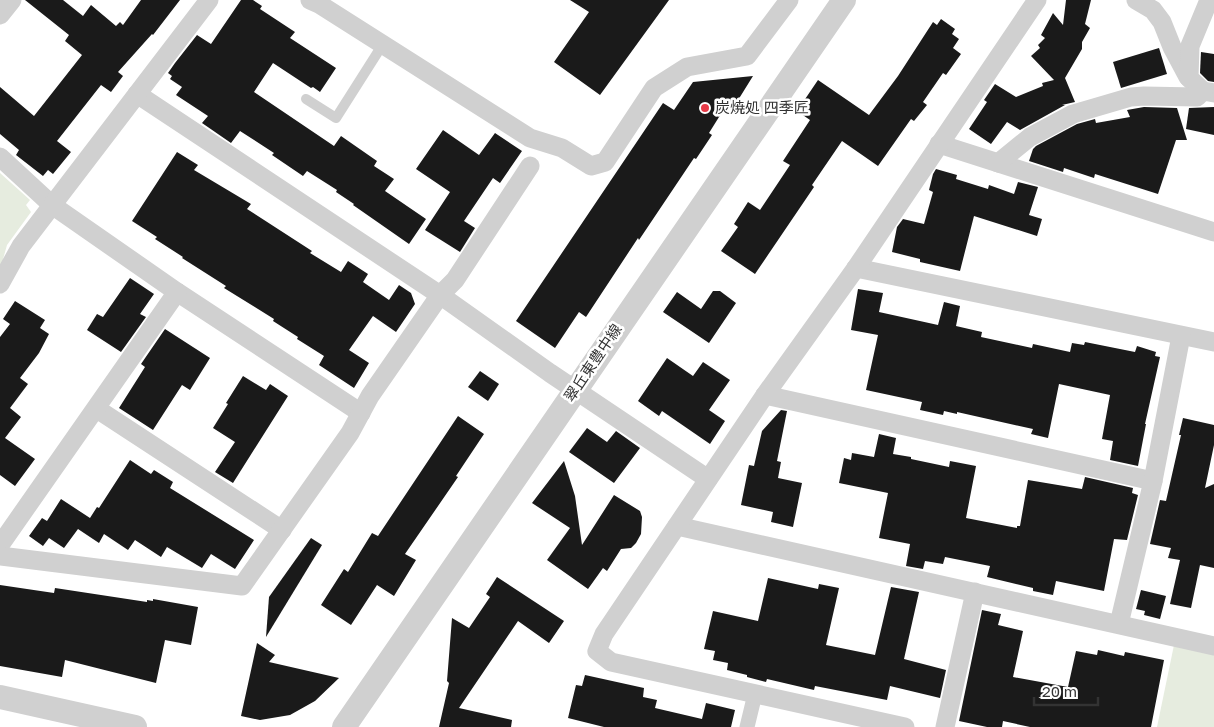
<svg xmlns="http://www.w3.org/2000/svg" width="1214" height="727" font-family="'Golos Text','Noto Sans JP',sans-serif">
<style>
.green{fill:#e6ecdf}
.building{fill:#1a1a1a}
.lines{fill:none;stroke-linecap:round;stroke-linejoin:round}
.service{stroke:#d0d0d0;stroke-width:10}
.pedestrian{stroke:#d0d0d0;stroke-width:15}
.minor{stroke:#d0d0d0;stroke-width:19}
.tertiary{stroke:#d0d0d0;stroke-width:24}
.poi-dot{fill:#e63946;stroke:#fff;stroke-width:2}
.labels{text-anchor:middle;stroke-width:5;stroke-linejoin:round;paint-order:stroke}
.poi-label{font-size:15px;fill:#333;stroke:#fff;text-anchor:start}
.street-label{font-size:15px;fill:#333;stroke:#fff}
</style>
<rect width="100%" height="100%" fill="#fff"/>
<g class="green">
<polygon points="0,173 30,200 26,205 31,212 7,245 0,270"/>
<polygon points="1174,645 1214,654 1214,727 1157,727"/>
</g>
<g class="building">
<polygon points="25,0 63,0 83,16 91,5 116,26 120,22 123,25 141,0 180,0 153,35 152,34 118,72 123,76 111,92 101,85 57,141 71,152 53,174 48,170 43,176 16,155 19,150 0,134 0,87 34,116 82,55 65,41 69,35"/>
<polygon points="241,0 253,0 262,6 260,9 295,32 290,38 336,68 320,92 313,87 311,88 273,63 254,92 334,146 341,136 377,161 374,166 394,179 385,191 426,219 409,244 353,205 354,204 336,192 337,190 307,171 303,176 272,155 274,153 240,131 231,143 202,123 208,116 176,95 182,87 170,79 172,76 168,73 175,63 197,35 211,44"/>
<polygon points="570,0 669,0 600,95 554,62 589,12"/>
<polygon points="1066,0 1091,0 1085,24 1090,28 1082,42 1082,49 1065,78 1075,102 1062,105 1065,105 1020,130 1007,122 991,144 969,129 987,102 984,100 995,84 1016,97 1043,86 1042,83 1054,80 1031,56 1040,48 1038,45 1045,38 1041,35 1053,13 1063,25"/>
<polygon points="941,19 955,29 952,34 959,39 953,48 961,54 946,75 943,73 923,102 927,105 914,121 911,119 878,166 842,141 812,185 814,187 755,274 721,251 738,227 734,224 748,202 760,210 790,165 783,161 810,120 797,111 818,80 869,115 898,76 933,22 937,25"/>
<polygon points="1159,48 1167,74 1121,88 1113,62"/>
<polygon points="1201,52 1214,54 1214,82 1208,81 1200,73"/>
<polygon points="753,76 735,105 729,101 709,133 712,135 696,159 694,158 639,240 638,238 586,317 579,312 555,348 516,321 663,103 674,110 693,82"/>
<polygon points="1144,107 1177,108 1187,140 1176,140 1158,194 1095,174 1094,178 1064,168 1063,172 1029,161 1033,149 1036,146 1077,124 1095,119 1096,123 1130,117 1127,110"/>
<polygon points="1214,107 1214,135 1186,129 1189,108"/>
<polygon points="443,130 479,155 495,133 522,151 500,183 493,178 464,221 475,228 460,252 425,230 450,192 416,169"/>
<polygon points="177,152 198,165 194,170 251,204 247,209 312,251 310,253 341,272 348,261 368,274 363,282 389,300 399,285 411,293 415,304 396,332 373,316 349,350 369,363 354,388 319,365 324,356 297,339 298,337 273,321 274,319 224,288 226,286 182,258 183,257 155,239 157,237 132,221"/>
<polygon points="936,169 957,175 956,179 988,189 989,185 1014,194 1018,182 1038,187 1029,215 1042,219 1037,236 974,216 960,271 920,262 920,259 892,252 897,227 903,219 924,224 933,192 929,190 933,174"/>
<polygon points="130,278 154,294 140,314 146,317 121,352 87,330 97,314 103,317"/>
<polygon points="858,289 883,293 879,312 938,325 944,302 960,306 956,326 982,332 981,337 1032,348 1033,344 1070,352 1072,343 1084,345 1085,342 1135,352 1137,346 1156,352 1155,356 1160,357 1145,424 1146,424 1138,466 1110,460 1113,441 1102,439 1110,395 1059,384 1048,438 1031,434 1033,429 957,412 957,414 944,411 943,415 920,410 922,402 866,390 878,335 851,330"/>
<polygon points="713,291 720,291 736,303 709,343 663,312 677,292 701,309"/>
<polygon points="15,301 45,320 40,328 49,334 39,353 20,378 28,384 10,408 21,417 5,438 35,459 15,486 0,475 0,337 10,324 3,319"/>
<polygon points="165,329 210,358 190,390 182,385 153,430 119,408 145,367 141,364"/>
<polygon points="667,358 693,376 703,362 730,380 709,410 725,421 710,444 662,411 659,416 638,401"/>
<polygon points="480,371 499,384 488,401 468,387"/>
<polygon points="243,376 266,390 270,384 288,396 233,483 215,472 235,442 213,428 228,404 226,403"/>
<polygon points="781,410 787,411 777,461 781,462 778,478 802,483 793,527 771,522 773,512 741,505 749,465 754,466 762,431"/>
<polygon points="458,416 484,434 456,476 458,477 405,554 416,560 394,596 377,585 351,625 321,605 344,569 348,572 372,533 378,536"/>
<polygon points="1183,418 1214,425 1214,445 1205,488 1214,484 1214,568 1200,565 1191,608 1170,604 1180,560 1168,558 1171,548 1150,544 1160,500 1166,501 1181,435 1179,435"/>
<polygon points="587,428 607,442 616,431 640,448 614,483 569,452"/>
<polygon points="879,434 896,438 893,454 911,457 911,459 949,467 950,461 976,466 966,518 1017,528 1017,526 1020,526 1028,480 1082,489 1085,477 1133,488 1132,493 1138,495 1127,540 1114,539 1104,591 1056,581 1053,595 1033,591 1033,588 987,577 990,566 945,557 943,564 925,561 923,569 906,566 910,544 879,538 888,493 839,483 844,458 851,460 852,453 874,457"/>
<polygon points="130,460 151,474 154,470 173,482 170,488 254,540 235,569 211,554 202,568 167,547 161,557 135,540 128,550 104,534 99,543 78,529 64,548 49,538 43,546 29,536 42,518 47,521 61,499 90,518 97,507 99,508"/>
<polygon points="564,461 575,496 582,545 614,495 640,511 642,517 641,534 636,543 631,548 621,549 607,571 603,568 588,589 547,560 570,528 532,503"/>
<polygon points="311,538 322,545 266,637 269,597"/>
<polygon points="497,577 564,621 549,643 518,621 459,708 512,720 511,727 439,727 449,683 447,681 452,618 469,628 490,597 486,594"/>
<polygon points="768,578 818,589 819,584 839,588 826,645 875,655 891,587 919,592 904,659 946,670 940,698 890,686 887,700 815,686 814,690 767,679 766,682 747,677 747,675 727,670 728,663 713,660 715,651 704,649 713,611 758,621"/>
<polygon points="0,585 54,593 55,588 147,602 147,600 153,601 153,599 198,607 191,645 165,640 156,683 65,660 62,677 0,666"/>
<polygon points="1141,590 1166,596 1160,619 1144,615 1145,611 1136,609"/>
<polygon points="982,610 1001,614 998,625 1023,631 1013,677 1068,687 1076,651 1097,655 1098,650 1124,656 1125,652 1164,660 1151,727 1030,727 1003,721 1002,727 987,727 959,721"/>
<polygon points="257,643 275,655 269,662 339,678 315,701 290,715 260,720 241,716"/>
<polygon points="585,675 644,688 643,697 657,700 655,708 702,719 706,703 735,710 731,727 604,727 568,718 576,685 582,686"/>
</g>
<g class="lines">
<polyline class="service" points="306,99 336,118 383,44"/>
<polyline class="pedestrian" points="747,727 755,694"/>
<g class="minor">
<polyline points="310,0 319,4 530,138 562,148 591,166 605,162 654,88 687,67 747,56 789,0"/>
<polyline points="1136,0 1153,10 1162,22 1172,47 1188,77"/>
<polyline points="1209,0 1190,46 1189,78 1203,91 1214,93"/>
<polyline points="0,15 12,0"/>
<polyline points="137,94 440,295 550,373 708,479"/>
<polyline points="939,144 1214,232"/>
<polyline points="0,157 52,205 177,292 361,413"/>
<polyline points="998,163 1030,137 1073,114 1131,97 1144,96 1197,97 1203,91"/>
<polyline points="856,268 1214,342"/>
<polyline points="0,284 21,246 209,0"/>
<polyline points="765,395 1153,481"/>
<polyline points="97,409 282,530"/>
<polyline points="677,526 1214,646"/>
<polyline points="0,545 177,292"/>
<polyline points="0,556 242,586 350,433 370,396 440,295 455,280 530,166"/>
<polyline points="1119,624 1153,481 1181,336"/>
<polyline points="905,727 611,662 597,651 604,634 765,395 856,268 1037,0"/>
<polyline points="945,727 975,592"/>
</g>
<g class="tertiary">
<polyline points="0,697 135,727"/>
<polyline points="344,727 844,0"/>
</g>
</g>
<circle class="poi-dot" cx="705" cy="108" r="5"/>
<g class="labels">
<g class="poi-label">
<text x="715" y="113">炭焼処 四季匠</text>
</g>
<g class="street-label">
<text transform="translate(593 363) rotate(-56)" y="5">翠丘東豊中線</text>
</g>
</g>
<path d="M1034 697v8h64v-8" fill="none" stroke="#333333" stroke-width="2.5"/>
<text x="1042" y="697" font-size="15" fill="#333333" stroke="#ffffff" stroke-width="4" paint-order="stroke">20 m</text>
</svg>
